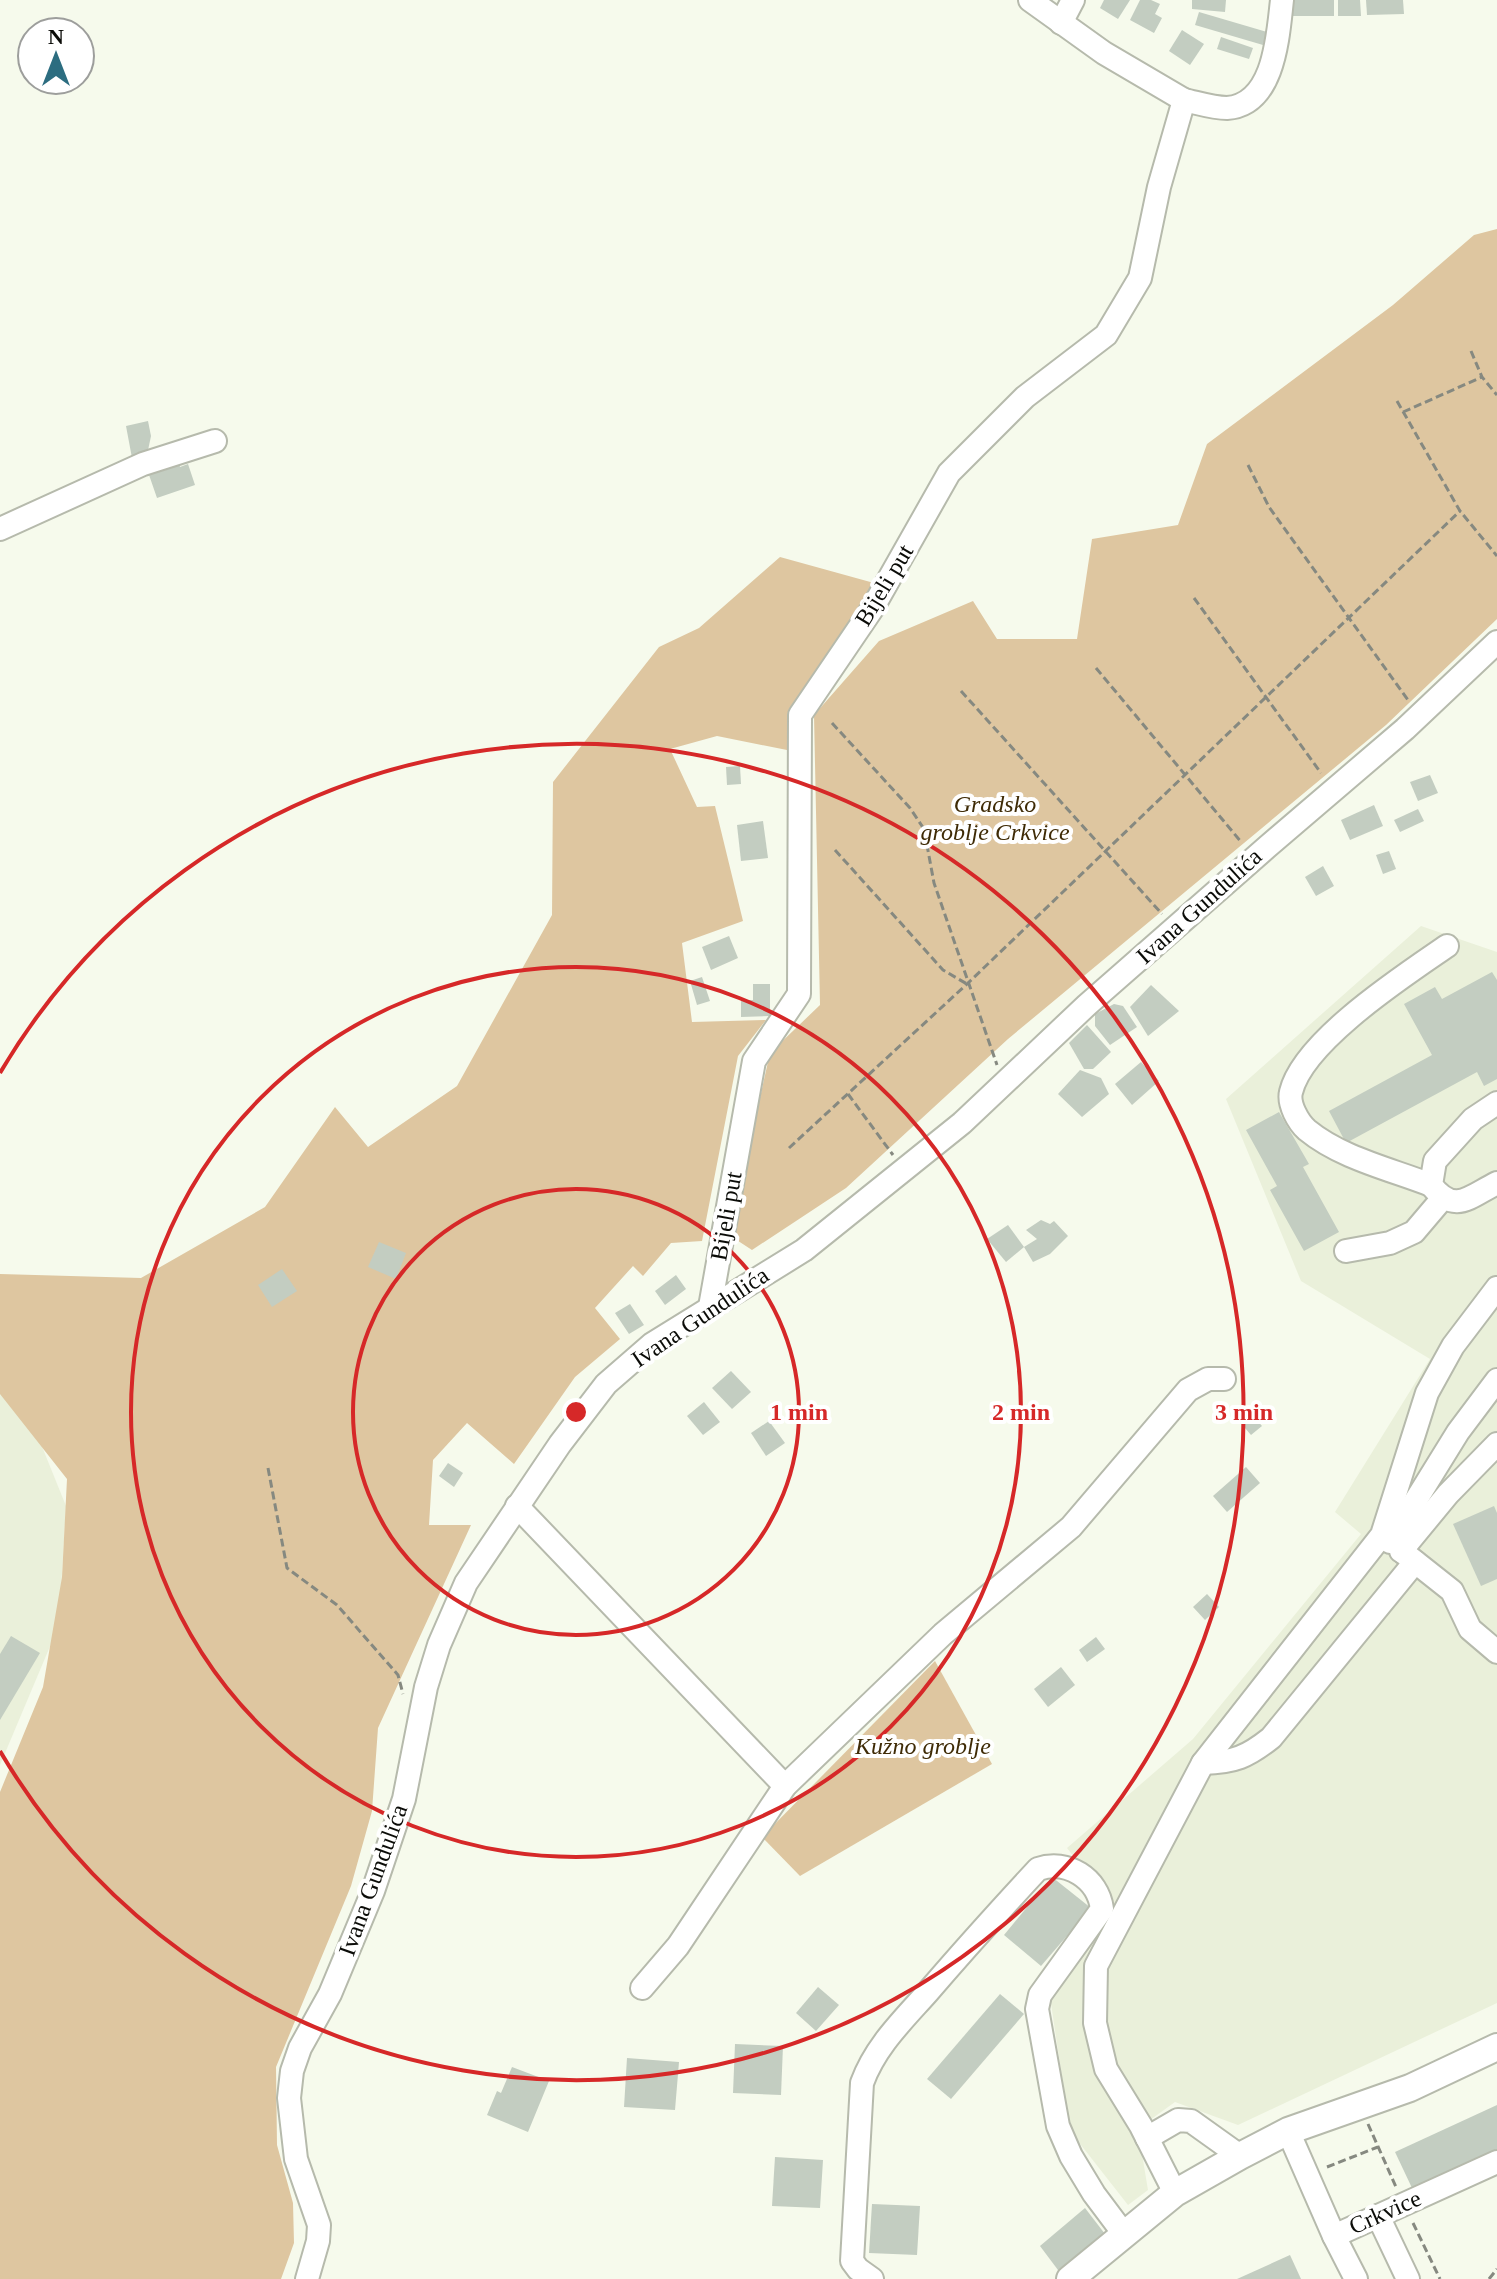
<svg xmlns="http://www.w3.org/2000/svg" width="1497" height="2279" font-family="'Times New Roman',serif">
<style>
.built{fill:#eaf0da}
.green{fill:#dec6a0}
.building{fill:#c3cdc1}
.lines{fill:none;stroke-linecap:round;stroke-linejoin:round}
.minor-casing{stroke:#b6baac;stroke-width:26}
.major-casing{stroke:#b6baac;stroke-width:30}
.path{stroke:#868980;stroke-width:3;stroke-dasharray:8 4;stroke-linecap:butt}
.minor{stroke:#fff;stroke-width:22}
.major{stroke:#fff;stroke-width:26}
.ring{fill:none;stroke:#d62828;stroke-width:4}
.labels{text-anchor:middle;stroke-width:8;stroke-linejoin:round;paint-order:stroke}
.street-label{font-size:24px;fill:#0b0c08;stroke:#fff}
.park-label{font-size:24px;font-style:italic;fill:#3f2b06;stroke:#fff}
.centre{fill:#d62828;stroke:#fff;stroke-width:4}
.ring-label{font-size:24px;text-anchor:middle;font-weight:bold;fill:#d62828;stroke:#fff;stroke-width:8;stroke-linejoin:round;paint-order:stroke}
</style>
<rect width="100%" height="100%" fill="#f6faec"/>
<g class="built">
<polygon points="1421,926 1497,952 1497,2003 1238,2125 1175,2102 1132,2133 1142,2154 1148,2190 1128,2205 1070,2131 1049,1990 1108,1901 1067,1848 1193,1739 1361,1534 1335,1512 1430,1359 1301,1281 1226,1099"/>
<polygon points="0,1392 24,1402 66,1506 59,1625 0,1765"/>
</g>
<g class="green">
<polygon points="1497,229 1497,619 1386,725 1008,1039 846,1188 752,1250 729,1235 770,1053 820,1005 814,715 879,641 973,601 997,639 1077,639 1092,539 1178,525 1207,444 1393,305 1474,235"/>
<polygon points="780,557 874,583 787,750 717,736 670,749 697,807 715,806 743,921 682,943 692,1022 766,1020 738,1056 702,1241 671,1243 643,1276 633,1266 595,1308 620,1339 575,1377 514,1464 467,1423 433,1460 429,1525 471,1525 378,1728 372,1811 351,1886 276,2067 277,2145 293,2203 294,2243 281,2279 0,2279 0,1792 43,1687 62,1577 67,1479 0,1394 0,1274 141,1278 265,1207 335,1107 368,1147 457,1086 552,915 553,782 659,647 699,628"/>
<polygon points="935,1661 992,1764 800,1876 762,1837"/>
</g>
<g class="building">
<polygon points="1104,0 1130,0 1118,19 1100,8"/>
<polygon points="1140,0 1151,0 1160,4 1155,14 1162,18 1154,33 1130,20"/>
<polygon points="1192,0 1226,0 1225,12 1192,9"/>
<rect x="1293" y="0" width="41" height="16"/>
<polygon points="1338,0 1360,0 1361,16 1338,16"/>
<polygon points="1366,0 1403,0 1404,14 1367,15"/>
<polygon points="1199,12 1267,32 1263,45 1195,25"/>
<polygon points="1182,30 1204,44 1190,65 1169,51"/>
<polygon points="1221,37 1253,48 1249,59 1217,49"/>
<polygon points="148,421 151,436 147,455 132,458 126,426"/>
<polygon points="179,462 180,467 188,464 195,485 157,498 148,472"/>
<polygon points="740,766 741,784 727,785 726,767"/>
<polygon points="1430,775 1438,793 1418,801 1410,782"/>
<polygon points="1374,805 1383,826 1350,840 1341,820"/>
<polygon points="1418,809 1424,821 1400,832 1394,820"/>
<polygon points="763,821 768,858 741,861 737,825"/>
<polygon points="1389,851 1396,869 1383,874 1376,855"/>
<polygon points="1323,866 1334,886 1316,896 1305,877"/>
<polygon points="729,936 738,958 711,970 702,947"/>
<polygon points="1492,972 1497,980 1497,1079 1484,1086 1477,1072 1346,1143 1329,1111 1432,1055 1404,1004 1435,987 1442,999"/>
<polygon points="702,977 710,1001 697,1005 690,981"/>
<polygon points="753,984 770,984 770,1016 741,1017 741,1000 753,1000"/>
<polygon points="1151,985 1179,1011 1148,1036 1130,1007"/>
<polygon points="1114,1004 1123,1006 1137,1027 1110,1045 1095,1026 1095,1014"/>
<polygon points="1087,1025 1111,1052 1093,1069 1084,1069 1069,1043"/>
<polygon points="1141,1062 1159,1081 1132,1105 1115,1084"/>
<polygon points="1080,1070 1101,1078 1109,1094 1082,1117 1058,1094"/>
<polygon points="1279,1112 1309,1164 1303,1167 1339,1232 1304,1251 1270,1190 1277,1186 1246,1130"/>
<polygon points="1041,1220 1050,1224 1054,1221 1068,1236 1050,1254 1033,1262 1024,1247 1037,1239 1026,1230"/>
<polygon points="1008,1225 1024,1247 1006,1262 987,1239"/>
<polygon points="379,1242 406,1253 396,1279 368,1267"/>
<polygon points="282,1269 297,1291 272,1307 258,1285"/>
<polygon points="676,1275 686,1289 665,1305 655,1291"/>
<polygon points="630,1304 644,1325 629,1334 615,1313"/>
<polygon points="731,1371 751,1392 732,1409 712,1388"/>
<polygon points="704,1402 720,1422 703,1435 687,1416"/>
<polygon points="1249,1411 1262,1426 1251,1435 1238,1420"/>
<polygon points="769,1421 785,1443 766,1456 751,1433"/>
<polygon points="448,1463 463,1473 454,1487 439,1476"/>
<polygon points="1246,1467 1260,1483 1227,1512 1213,1496"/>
<polygon points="1494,1506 1497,1513 1497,1579 1481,1586 1453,1524"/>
<polygon points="1207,1594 1219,1607 1205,1620 1193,1607"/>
<polygon points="11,1636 40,1653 0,1720 0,1654"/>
<polygon points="1096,1637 1105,1649 1087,1662 1079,1650"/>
<polygon points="1061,1667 1075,1685 1048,1707 1034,1689"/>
<polygon points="1052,1877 1091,1908 1041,1966 1004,1935"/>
<polygon points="818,1987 839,2005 816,2031 796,2013"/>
<polygon points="1000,1994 1024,2014 951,2099 927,2079"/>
<polygon points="735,2044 783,2046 781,2095 733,2093"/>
<polygon points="627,2058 679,2062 675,2110 624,2107"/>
<polygon points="512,2067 549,2081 528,2132 487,2115 497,2091 501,2093"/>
<polygon points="1497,2105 1497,2149 1412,2188 1395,2152"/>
<polygon points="775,2157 823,2160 820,2208 772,2206"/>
<polygon points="872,2204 920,2206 917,2255 869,2253"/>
<polygon points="1085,2208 1105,2234 1061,2274 1040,2246"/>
<polygon points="1290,2255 1301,2279 1237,2279"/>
</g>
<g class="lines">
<defs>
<g id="minor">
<polyline points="1030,0 1104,53 1184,100"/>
<polyline points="1061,23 1073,0"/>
<polyline points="0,529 143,464 215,441"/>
<path d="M1497 1103 1473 1119 1435 1161 1431 1185C1455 1215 1469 1197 1497 1183"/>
<path d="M1431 1185C1390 1169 1341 1158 1307 1130 1298 1122 1288 1104 1291 1092 1303 1041 1405 975 1447 946"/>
<polyline points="1346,1251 1390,1243 1414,1232 1442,1199"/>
<path d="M710 1307 754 1061 799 994 800 715 872 609 949 473 1025 397 1106 335 1140 278 1159 187 1184 100C1198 103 1213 108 1227 108 1275 105 1278 34 1282 0"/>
<polyline points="517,1506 785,1786"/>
<polyline points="1390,1542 1458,1432 1497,1380"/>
<polyline points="1401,1551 1448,1494 1497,1444"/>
<polyline points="1404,1553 1452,1591 1470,1629 1497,1652"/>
<path d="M1203 1763C1235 1762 1247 1757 1271 1738L1415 1562"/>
<polyline points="642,1988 678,1946 785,1786 943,1634 1071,1527 1188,1390 1208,1379 1224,1379"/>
<polyline points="1288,2131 1334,2236 1497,2162"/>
<polyline points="1147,2138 1178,2120 1191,2121 1240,2156"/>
<polyline points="1175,2193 1141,2126 1106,2069 1095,2023 1096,1966 1203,1763 1382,1535 1427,1393 1453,1346 1497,1288"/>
<polyline points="1378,2216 1408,2279"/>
<polyline points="1334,2236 1356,2279"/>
<polyline points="307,2279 318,2241 319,2225 296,2159 289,2098 292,2071 300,2048 330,1994 373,1891 404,1799 426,1687 439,1645 466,1583 560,1444 606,1384 652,1344 804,1250 962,1123 1087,1005 1267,847 1405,729 1497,642"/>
<path d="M872 2279 858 2269 852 2261 862 2083C875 2047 902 2021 927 1993 963 1951 1000 1910 1038 1869 1067 1859 1098 1878 1102 1909L1040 1995 1037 2009 1058 2126 1071 2156 1094 2194 1124 2234"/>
</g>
<polyline id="major" points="1070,2279 1175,2193 1240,2156 1288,2131 1410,2088 1497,2047"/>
</defs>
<use href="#minor" class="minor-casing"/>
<use href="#major" class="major-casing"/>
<g class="path">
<polyline points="1471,351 1482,377 1497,395"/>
<polyline points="1397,401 1460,511 1497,556"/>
<polyline points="1403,412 1482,377"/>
<polyline points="1248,465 1269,507 1408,700"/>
<polyline points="1194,598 1321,773"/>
<polyline points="1096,668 1242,843"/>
<polyline points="961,691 1162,914"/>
<polyline points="832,723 910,808 924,829 934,883 997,1065"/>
<polyline points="835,850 943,970 967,984"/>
<polyline points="848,1094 893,1155"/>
<polyline points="789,1148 967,984 1460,511"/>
<polyline points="268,1468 287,1568 337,1605 398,1675 403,1694"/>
<polyline points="1368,2124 1396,2187"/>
<polyline points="1327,2167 1378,2147"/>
<polyline points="1413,2223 1440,2279"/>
<polyline points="1489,2279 1497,2269"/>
</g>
<use href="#minor" class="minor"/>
<use href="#major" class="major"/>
</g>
<g class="ring">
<circle cx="576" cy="1412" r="223"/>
<circle cx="576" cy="1412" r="445"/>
<path d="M0 1073A668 668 0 1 1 0 1751"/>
</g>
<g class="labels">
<g class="street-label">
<text transform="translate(884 585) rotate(-59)" y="8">Bijeli put</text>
<text transform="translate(1199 906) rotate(-42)" y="8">Ivana Gundulića</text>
<text transform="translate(726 1216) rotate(-80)" y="8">Bijeli put</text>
<text transform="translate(700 1317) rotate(-34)" y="8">Ivana Gundulića</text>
<text transform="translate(373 1880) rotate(-70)" y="8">Ivana Gundulića</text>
<text transform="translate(1385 2212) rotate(-24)" y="8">Crkvice</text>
</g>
<g class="park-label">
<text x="995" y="812">Gradsko<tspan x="995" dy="28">groblje Crkvice</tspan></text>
<text x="923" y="1754">Kužno groblje</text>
</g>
</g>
<circle cx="576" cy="1412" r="12" class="centre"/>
<g class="ring-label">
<text x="799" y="1420">1 min</text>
<text x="1021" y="1420">2 min</text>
<text x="1244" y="1420">3 min</text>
</g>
<g transform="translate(56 56)"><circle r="38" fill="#ffffff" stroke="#9d9e9c" stroke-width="2"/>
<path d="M0-6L14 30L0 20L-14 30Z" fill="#2c6d80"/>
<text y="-12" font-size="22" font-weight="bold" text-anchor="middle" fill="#0b0c08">N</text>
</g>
</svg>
